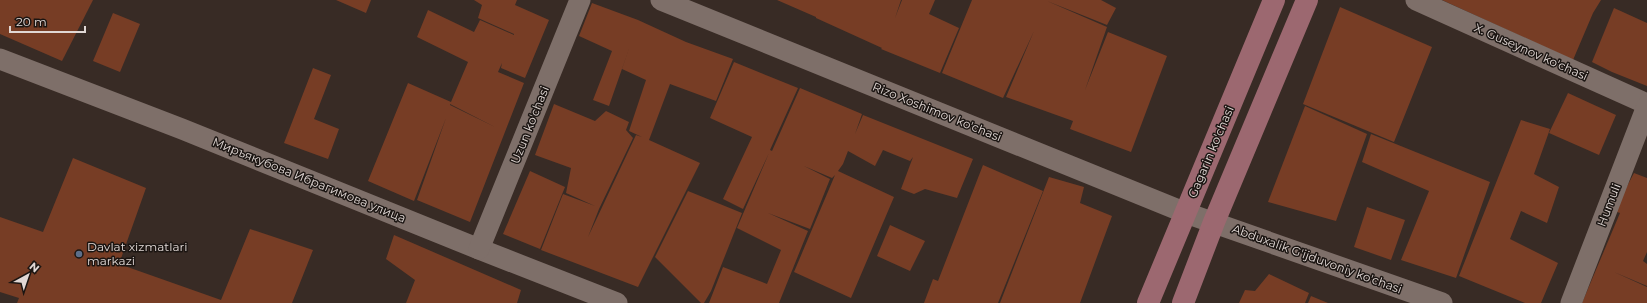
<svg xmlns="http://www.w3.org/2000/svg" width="1647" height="303" font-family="Montserrat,sans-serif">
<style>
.building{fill:#773d25;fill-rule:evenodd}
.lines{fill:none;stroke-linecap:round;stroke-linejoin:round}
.minor{stroke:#7e6f69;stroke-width:21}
.secondary{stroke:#9c6870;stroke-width:22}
.service-dot{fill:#5c6f8a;stroke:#1b1512;stroke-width:1.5}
.labels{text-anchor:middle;stroke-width:3;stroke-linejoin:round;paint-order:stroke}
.street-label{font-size:12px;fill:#e1d8d5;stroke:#1b1512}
.poi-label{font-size:12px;fill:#e1d8d5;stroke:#1b1512;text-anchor:start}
</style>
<rect width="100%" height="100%" fill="#382b25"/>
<g class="building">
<polygon points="0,0 93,0 62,61 0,34"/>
<polygon points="336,0 371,0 366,13"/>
<path d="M474 0H517L515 5 549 20 525 78 501 68 502 63 498 72 524 83 470 222 417 200 446 118 414 201 368 181 408 83 451 102 468 62 417 37 428 10 474 32 480 20 514 35V34L478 18 482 5ZM450 104 495 127 450 105Z"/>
<polygon points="777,0 901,0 895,18 902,0 935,0 929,14 959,28 940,73 881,49 882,48 816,18 816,17"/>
<polygon points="972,0 1101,0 1116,8 1107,25 1047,1 1107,27 1085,90 1108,32 1167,56 1131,152 1070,129 1073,121 1006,97 1034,31 1003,98 942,73"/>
<polygon points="1442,0 1601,0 1593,13 1573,60"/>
<polygon points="592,3 638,20 686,42 733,59 716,101 670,84 649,140 700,163 638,287 541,250 563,194 595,206 566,193 571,168 535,155 554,104 595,121 606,111 629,122 626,130 633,138 599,209 588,237 636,135 642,137 629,131 646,80 622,69 631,43 609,106 593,100 612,51 579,36"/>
<polygon points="1340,7 1432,47 1394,142 1303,104"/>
<polygon points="1614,8 1647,23 1647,86 1612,72 1592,62"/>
<polygon points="113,13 140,24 120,72 93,61"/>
<polygon points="734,62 798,88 770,150 772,151 800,88 862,114 855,134 863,115 973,159 957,198 925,189 914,194 901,189 913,157 910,161 883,150 875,166 848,151 843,164 838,171 894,197 851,298 794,272 835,175 832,178 804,166 830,179 810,229 768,213 808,231 779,303 709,303 723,267 767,284 781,250 737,228 769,153 743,209 723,199 752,137 710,118"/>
<polygon points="313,68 331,75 314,119 339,129 328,159 284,143"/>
<polygon points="1568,93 1616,115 1599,155 1549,133"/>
<polygon points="1305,106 1367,134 1336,221 1268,202"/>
<polygon points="1521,120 1550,129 1534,174 1559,187 1547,223 1521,211 1510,239 1558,263 1541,303 1525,303 1459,276"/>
<polygon points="1371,134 1490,182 1456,278 1401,260 1429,191 1362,162"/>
<polygon points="73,158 146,188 119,264 221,300 250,229 313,250 292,303 17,303 19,298 0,292 0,217 43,232"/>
<polygon points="983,165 1043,191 998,303 924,303 933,279 938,281"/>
<polygon points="530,171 565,187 540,249 503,234"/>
<polygon points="1634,173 1647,178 1647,252 1643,261 1647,264 1647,286 1614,272 1647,287 1647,303 1582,303 1620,213 1614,211"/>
<polygon points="1049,177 1084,187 1080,203 1112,216 1080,303 1000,303"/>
<polygon points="688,191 742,213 711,291 704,303 701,303 655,257"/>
<polygon points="1367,207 1405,220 1391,260 1354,247"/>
<polygon points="890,225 925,241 910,271 877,256"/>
<polygon points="394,235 521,290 517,303 406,303 415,280 386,259"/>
<polygon points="1269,274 1309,293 1305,303 1239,303 1245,290 1255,291"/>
<polygon points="1311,296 1328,303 1308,303"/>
</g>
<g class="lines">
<g class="minor">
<polyline points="661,0 1186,213 1442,303"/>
<polyline points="1416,0 1647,104"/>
<polyline points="0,59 182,129 479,249 617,303"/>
<polyline points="479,249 580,0"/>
<polyline points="1571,303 1647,106"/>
</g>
<g class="secondary">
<polyline points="1148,303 1274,0"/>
<polyline points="1183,303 1214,222 1307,0"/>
</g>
</g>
<circle class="service-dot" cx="79" cy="254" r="4"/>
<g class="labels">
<g class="street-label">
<text transform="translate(1531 52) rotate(24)" y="4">X. Guseynov ko'chasi</text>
<text transform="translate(937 112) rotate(22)" y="4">Rizo Xoshimov ko'chasi</text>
<text transform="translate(530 125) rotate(-68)" y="4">Uzun ko'chasi</text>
<text transform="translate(1211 152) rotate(-67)" y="4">Gagarin ko'chasi</text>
<text transform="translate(309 180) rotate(22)" y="4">Миръякубова Ибрагимова улица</text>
<text transform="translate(1609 205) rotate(-69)" y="4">Humuli</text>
<text transform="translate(1317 259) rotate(20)" y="4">Abduxalik G'ijduvoniy ko'chasi</text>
</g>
<g class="poi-label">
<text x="87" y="251">Davlat xizmatlari<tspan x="87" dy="14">markazi</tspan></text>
</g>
</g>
<g transform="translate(28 275) rotate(40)" stroke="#1b1512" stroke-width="3" paint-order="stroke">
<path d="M0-3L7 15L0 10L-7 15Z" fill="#e1d8d5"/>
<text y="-6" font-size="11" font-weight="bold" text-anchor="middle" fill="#e1d8d5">N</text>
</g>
<path d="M10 26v6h75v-6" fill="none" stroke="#e1d8d5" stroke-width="2"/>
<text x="16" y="26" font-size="12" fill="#e1d8d5" stroke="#1b1512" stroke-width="3" paint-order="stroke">20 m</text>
</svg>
